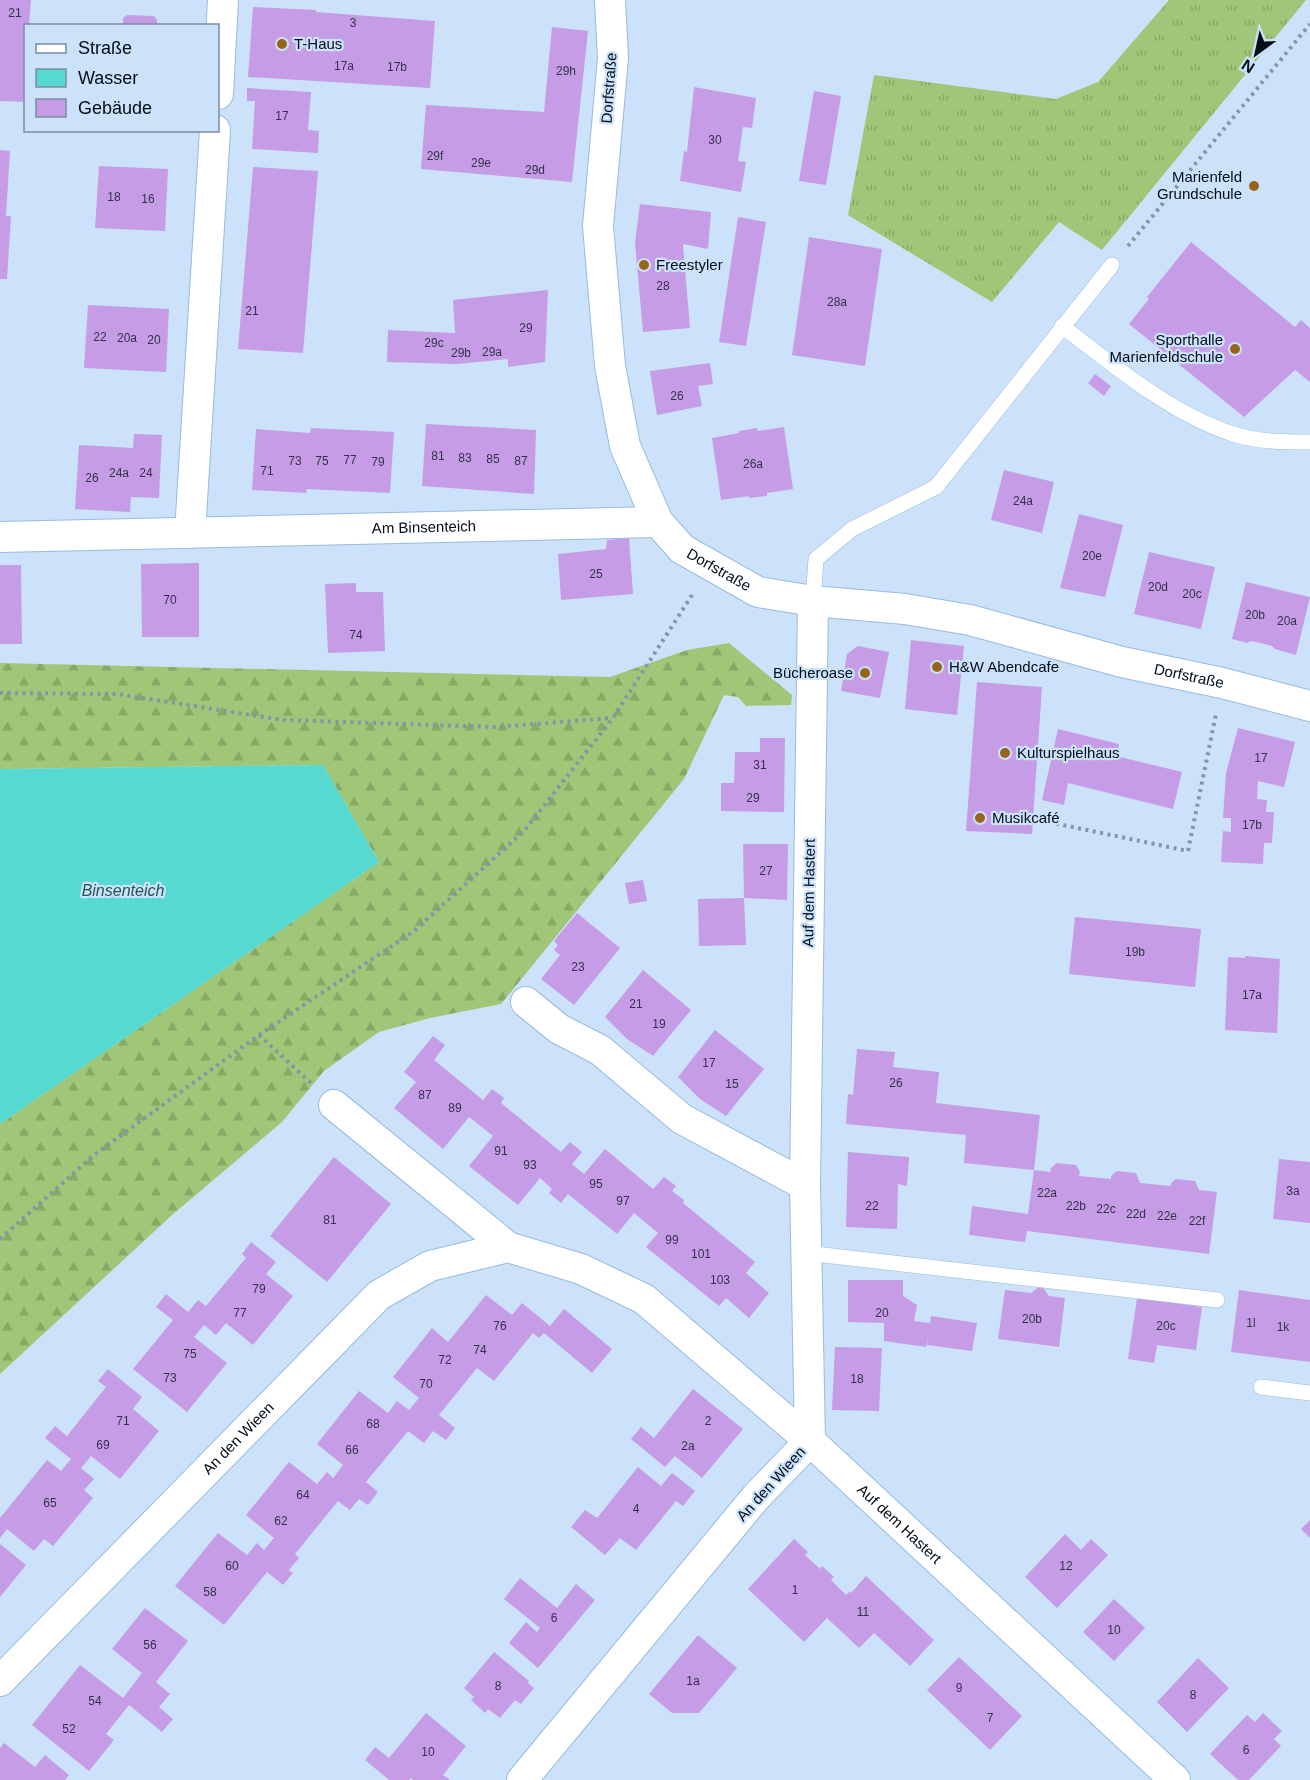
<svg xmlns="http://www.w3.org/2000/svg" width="1310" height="1780" font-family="Helvetica,sans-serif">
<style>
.grass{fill:url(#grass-tufts)}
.forest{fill:url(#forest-firs)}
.water{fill:#56d9d1}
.building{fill:#c69ce7}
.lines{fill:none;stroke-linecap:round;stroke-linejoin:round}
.service-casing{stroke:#97bbe1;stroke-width:16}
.minor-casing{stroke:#97bbe1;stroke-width:32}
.path{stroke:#8395a9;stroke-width:4;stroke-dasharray:3 4.5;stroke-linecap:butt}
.service{stroke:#fff;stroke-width:15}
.minor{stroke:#fff;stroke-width:30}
.poi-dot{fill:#98631a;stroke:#cce2fa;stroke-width:2}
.labels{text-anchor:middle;stroke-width:4.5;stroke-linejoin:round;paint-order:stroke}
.number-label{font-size:12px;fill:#33314c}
.poi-label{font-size:15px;fill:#020d19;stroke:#cce2fa;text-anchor:start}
.street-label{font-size:15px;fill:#020d19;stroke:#cce2fa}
.water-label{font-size:16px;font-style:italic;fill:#1f5653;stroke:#cce2fa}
</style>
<defs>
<pattern id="grass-tufts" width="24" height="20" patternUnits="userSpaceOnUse" patternTransform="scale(1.5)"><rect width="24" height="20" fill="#a0c677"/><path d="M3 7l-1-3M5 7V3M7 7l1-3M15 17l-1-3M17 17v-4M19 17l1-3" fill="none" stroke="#88a966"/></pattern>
<pattern id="forest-firs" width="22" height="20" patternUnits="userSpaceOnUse" patternTransform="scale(1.5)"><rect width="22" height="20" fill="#a0c677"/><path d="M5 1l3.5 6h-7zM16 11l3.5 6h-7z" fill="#88a966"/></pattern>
</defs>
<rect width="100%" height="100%" fill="#cce2fa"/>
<polygon class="grass" points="1169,0 1306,0 1102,250 1059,222 992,302 848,215 874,75 1056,99 1098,82"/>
<polygon class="forest" points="729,643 792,695 791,705 746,706 738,697 724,695 684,779 501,1004 430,1018 379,1032 324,1071 282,1122 172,1215 0,1374 0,1124 379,862 323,765 0,769 0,663 610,677 687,650"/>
<polygon class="water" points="323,765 379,862 0,1124 0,769"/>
<g class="building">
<polygon points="0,0 31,0 29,26 26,26 25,102 0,101"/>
<polygon points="253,7 316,10 316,12 435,21 430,88 248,77"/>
<polygon points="127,15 154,16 157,20 157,26 123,26 123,18"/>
<polygon points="552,27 588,31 572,182 421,169 426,105 544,112"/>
<polygon points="694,87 756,98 752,128 743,127 738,161 746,162 741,192 680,181 684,151 687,152"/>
<polygon points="247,88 311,92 308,130 319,131 318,153 252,149 255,101 247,101"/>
<polygon points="814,91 841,96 826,185 799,181"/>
<polygon points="0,150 10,151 6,216 11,216 7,279 0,279"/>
<polygon points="99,166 168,169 165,231 95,228"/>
<polygon points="253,167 318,171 303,353 238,349"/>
<polygon points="640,204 711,212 708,249 683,244 690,328 643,332 635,243"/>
<polygon points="738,217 766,222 746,346 719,342"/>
<polygon points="809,237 882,249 865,366 792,355"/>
<polygon points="1191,242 1295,327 1301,320 1310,328 1310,382 1295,370 1244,417 1129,324 1149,299 1147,297"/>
<polygon points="548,290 545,362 508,367 508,359 457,364 387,362 388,330 455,333 453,300"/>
<polygon points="88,305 169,309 166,372 84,368"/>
<polygon points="710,363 713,384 698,386 702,406 657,415 650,371"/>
<polygon points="1095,374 1111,386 1104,396 1088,383"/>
<polygon points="426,424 536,430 534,494 422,486"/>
<polygon points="784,427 793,489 767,493 767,496 749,498 749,496 721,500 712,438 739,433 739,431 757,428 758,431"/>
<polygon points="311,428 394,432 390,493 307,489 306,493 252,490 256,429 310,433"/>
<polygon points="134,434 162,435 159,498 131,497 130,512 75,509 79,445 133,448"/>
<polygon points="1004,470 1054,482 1042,533 991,520"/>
<polygon points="1079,514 1123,525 1105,597 1060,588"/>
<polygon points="629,538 633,594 561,600 558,554 606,549 607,540"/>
<polygon points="1149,552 1215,567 1201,629 1134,614"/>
<polygon points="199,563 199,637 142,637 141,564"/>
<polygon points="0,565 21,565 22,644 0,644"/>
<polygon points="1246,582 1310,597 1296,655 1275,649 1272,646 1265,644 1251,641 1247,643 1232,639"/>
<polygon points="356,583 356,592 383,592 385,651 328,653 325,584"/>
<polygon points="911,640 964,646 957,715 905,709"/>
<polygon points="858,646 889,652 880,698 841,691 847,654"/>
<polygon points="977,682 1042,687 1032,834 966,831"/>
<polygon points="1238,728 1295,742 1284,787 1258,781 1257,799 1267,800 1266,812 1274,812 1272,843 1264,843 1263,864 1221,862 1223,831 1231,832 1231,818 1223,818 1226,773"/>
<polygon points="1058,729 1119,744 1116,756 1182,772 1173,809 1068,783 1064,805 1042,800"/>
<polygon points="760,738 785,738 784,812 721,811 721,783 734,783 735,752 760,752"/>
<polygon points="743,844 788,844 787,900 744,898 746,945 699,946 698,899 744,898"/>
<polygon points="643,880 647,901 629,904 625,883"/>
<polygon points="577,913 620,948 574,1005 541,979 560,955 554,950 558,945 554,941"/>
<polygon points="1075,917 1201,929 1195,987 1069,974"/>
<polygon points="1245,956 1280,959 1277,1033 1225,1030 1228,957 1245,958"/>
<polygon points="643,970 691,1010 653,1056 627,1039 605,1017"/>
<polygon points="715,1030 764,1069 726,1116 700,1099 678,1077"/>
<polygon points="433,1036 445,1045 434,1060 483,1100 492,1089 504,1098 501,1103 561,1152 570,1142 582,1152 572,1164 584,1174 605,1149 653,1189 664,1177 676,1186 672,1191 684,1200 683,1203 755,1262 746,1273 769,1293 749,1318 726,1298 719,1306 646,1247 658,1233 634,1213 617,1234 568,1194 561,1203 549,1193 552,1189 540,1178 518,1205 469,1166 493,1136 469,1117 443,1149 394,1108 416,1082 404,1072"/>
<polygon points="857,1049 895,1052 893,1067 939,1072 936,1103 1040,1115 1034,1170 1050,1172 1051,1168 1057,1163 1076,1165 1080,1172 1079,1176 1111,1179 1111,1176 1117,1171 1136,1173 1140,1183 1171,1186 1171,1183 1176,1179 1195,1181 1199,1190 1217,1192 1209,1254 1027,1231 1025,1242 969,1235 972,1206 1028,1214 1034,1170 964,1163 966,1135 846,1124 848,1094 853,1095"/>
<polygon points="848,1152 909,1157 907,1186 898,1184 897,1229 846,1227"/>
<polygon points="334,1157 391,1204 327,1282 270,1236"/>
<polygon points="1279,1159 1310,1162 1310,1223 1273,1219"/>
<polygon points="251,1242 276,1262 266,1274 293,1296 253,1345 226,1323 216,1335 204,1325 194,1337 227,1363 187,1412 133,1369 173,1320 156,1307 166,1294 188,1312 198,1300 206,1306 246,1258 242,1254"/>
<polygon points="848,1280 903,1280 903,1296 917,1305 914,1321 930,1323 931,1316 977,1323 972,1351 927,1345 928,1336 926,1347 884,1341 884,1323 848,1322"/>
<polygon points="1041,1285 1049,1296 1065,1298 1059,1347 998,1339 1005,1290 1031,1293"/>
<polygon points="1239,1290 1310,1300 1310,1362 1231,1352"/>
<polygon points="486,1295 512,1315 522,1303 550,1326 564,1309 612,1349 592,1373 544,1333 539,1338 533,1333 494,1381 477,1368 439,1415 455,1428 446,1440 433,1431 424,1443 408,1431 366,1482 378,1492 368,1505 359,1499 350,1510 338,1501 295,1554 299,1558 289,1570 293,1573 283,1585 267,1572 224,1625 175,1586 218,1533 247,1555 257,1543 264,1550 274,1538 246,1515 289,1462 317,1484 327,1472 333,1478 343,1465 317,1444 359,1391 388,1413 397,1401 409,1410 419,1398 393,1377 432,1328 448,1342"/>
<polygon points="1137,1298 1202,1307 1196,1350 1157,1345 1154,1363 1128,1359"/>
<polygon points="835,1347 882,1348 879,1411 832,1410"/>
<polygon points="108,1369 142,1397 133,1409 159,1431 120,1479 91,1456 81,1468 94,1479 84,1490 93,1498 53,1546 44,1539 34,1551 7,1529 0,1538 0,1518 47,1460 61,1471 71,1459 45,1438 55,1426 67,1436 106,1387 98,1381"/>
<polygon points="693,1389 743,1429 702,1478 675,1456 665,1467 631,1439 641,1427 654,1438"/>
<polygon points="638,1467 661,1486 672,1473 695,1491 683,1506 676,1501 636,1550 620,1538 605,1555 571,1527 585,1510 597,1518"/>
<polygon points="1310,1520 1310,1538 1301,1529"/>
<polygon points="1065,1534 1081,1550 1091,1539 1108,1555 1057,1608 1025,1577"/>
<polygon points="794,1539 808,1552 805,1555 820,1569 822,1566 834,1577 831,1580 846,1595 850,1591 851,1593 866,1576 934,1640 910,1666 874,1633 859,1648 827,1618 804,1642 748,1589"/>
<polygon points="0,1544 26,1565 0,1597"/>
<polygon points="520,1578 557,1608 576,1584 595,1600 538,1668 509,1643 526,1622 537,1632 540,1628 504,1599"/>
<polygon points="1114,1599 1145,1628 1114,1661 1083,1632"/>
<polygon points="145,1608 188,1641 156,1682 170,1694 159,1707 173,1719 162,1732 129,1705 106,1734 114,1740 89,1771 32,1725 80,1665 123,1698 142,1673 112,1649"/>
<polygon points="698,1635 737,1668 699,1713 672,1713 649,1694"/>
<polygon points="494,1652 529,1681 528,1683 534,1688 521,1704 515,1700 500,1718 488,1709 485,1713 471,1700 474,1697 464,1688"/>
<polygon points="959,1657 1022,1716 990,1750 927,1690"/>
<polygon points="1198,1658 1229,1688 1187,1732 1157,1702"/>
<polygon points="426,1713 466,1746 443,1775 450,1780 413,1780 411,1778 409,1780 389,1780 365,1760 375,1747 389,1758"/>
<polygon points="1263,1713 1282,1731 1274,1739 1281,1746 1249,1780 1238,1780 1210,1754 1247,1715 1255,1722"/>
<polygon points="4,1743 35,1767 45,1755 69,1775 65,1780 0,1780 0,1748"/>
</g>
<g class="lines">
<defs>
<g id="service">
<path d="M1062 326C1113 365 1171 414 1233 434 1258 442 1284 442 1310 442"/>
<polyline points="813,601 816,559 852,529 936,487 1112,265"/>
<polyline points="806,1253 1217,1300"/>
<polyline points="1261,1387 1310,1393"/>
</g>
<g id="minor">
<path id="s1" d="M610 0 613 58 598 226 610 366 625 446 658 522 682 549 758 592 813 601 905 609 970 620 1122 662 1222 683 1310 706"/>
<polyline points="218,94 223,0"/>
<polyline points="190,533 215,130"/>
<path id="s2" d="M0 537 658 522"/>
<path id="s3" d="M813 601 805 1185 810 1441 1175 1780"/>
<polyline points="526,1002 559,1029 600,1050 682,1119 805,1185"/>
<polyline points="334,1105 508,1247"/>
<path id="s4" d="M0 1681 379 1295 430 1266 508 1247 581 1269 644 1299 810 1441 756 1497 522 1780"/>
</g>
</defs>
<use href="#service" class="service-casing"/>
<use href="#minor" class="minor-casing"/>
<g class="path">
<polyline points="1128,246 1310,24"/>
<polyline points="0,693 117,694 283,720 495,727 612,718"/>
<polyline points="1034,819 1188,851 1216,714"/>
<polyline points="259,1035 312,1084"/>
<polyline points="0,1239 94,1155 259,1035 414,931 524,831 613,718 694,592"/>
</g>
<use href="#service" class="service"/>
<use href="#minor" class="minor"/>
</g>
<g class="poi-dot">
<circle cx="282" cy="44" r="6"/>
<circle cx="1254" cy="186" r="6"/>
<circle cx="644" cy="265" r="6"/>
<circle cx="1235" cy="349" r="6"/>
<circle cx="937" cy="667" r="6"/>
<circle cx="865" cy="673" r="6"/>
<circle cx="1005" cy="753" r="6"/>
<circle cx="980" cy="818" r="6"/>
</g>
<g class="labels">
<g class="number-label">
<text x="15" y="17">21</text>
<text x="353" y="27">3</text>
<text x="344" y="70">17a</text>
<text x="397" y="71">17b</text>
<text x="566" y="75">29h</text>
<text x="282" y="120">17</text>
<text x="715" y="144">30</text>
<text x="435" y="160">29f</text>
<text x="481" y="167">29e</text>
<text x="535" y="174">29d</text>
<text x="114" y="201">18</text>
<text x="148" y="203">16</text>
<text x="663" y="290">28</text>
<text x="837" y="306">28a</text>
<text x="252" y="315">21</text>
<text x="526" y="332">29</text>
<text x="100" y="341">22</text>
<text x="127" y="342">20a</text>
<text x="154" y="344">20</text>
<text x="434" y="347">29c</text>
<text x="492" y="356">29a</text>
<text x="461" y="357">29b</text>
<text x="677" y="400">26</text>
<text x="438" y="460">81</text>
<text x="465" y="462">83</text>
<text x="493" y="463">85</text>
<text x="350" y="464">77</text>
<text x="295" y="465">73</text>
<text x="322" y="465">75</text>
<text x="521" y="465">87</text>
<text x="378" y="466">79</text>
<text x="753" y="468">26a</text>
<text x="267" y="475">71</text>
<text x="119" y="477">24a</text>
<text x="146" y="477">24</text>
<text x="92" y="482">26</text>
<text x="1023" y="505">24a</text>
<text x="1092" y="560">20e</text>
<text x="596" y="578">25</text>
<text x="1158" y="591">20d</text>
<text x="1192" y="598">20c</text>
<text x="170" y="604">70</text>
<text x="1255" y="619">20b</text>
<text x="1287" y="625">20a</text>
<text x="356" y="639">74</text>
<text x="1261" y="762">17</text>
<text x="760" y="769">31</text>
<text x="753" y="802">29</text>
<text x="1252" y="829">17b</text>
<text x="766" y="875">27</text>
<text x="1135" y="956">19b</text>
<text x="578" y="971">23</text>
<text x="1252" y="999">17a</text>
<text x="636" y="1008">21</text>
<text x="659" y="1028">19</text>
<text x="709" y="1067">17</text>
<text x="896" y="1087">26</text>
<text x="732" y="1088">15</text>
<text x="425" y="1099">87</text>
<text x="455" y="1112">89</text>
<text x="501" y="1155">91</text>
<text x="530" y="1169">93</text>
<text x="596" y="1188">95</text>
<text x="1293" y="1195">3a</text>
<text x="1047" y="1197">22a</text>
<text x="623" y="1205">97</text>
<text x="872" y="1210">22</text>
<text x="1076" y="1210">22b</text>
<text x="1106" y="1213">22c</text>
<text x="1136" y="1218">22d</text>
<text x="1167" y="1220">22e</text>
<text x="330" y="1224">81</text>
<text x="1197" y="1225">22f</text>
<text x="672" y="1244">99</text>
<text x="701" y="1258">101</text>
<text x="720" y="1284">103</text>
<text x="259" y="1293">79</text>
<text x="240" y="1317">77</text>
<text x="882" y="1317">20</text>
<text x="1032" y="1323">20b</text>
<text x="1251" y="1327">1l</text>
<text x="500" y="1330">76</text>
<text x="1166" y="1330">20c</text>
<text x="1283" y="1331">1k</text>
<text x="480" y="1354">74</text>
<text x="190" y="1358">75</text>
<text x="445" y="1364">72</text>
<text x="170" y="1382">73</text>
<text x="857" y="1383">18</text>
<text x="426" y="1388">70</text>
<text x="123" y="1425">71</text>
<text x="708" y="1425">2</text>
<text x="373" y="1428">68</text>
<text x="103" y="1449">69</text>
<text x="688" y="1450">2a</text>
<text x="352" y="1454">66</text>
<text x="303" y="1499">64</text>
<text x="50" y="1507">65</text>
<text x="636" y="1513">4</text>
<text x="281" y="1525">62</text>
<text x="232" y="1570">60</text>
<text x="1066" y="1570">12</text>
<text x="795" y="1594">1</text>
<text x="210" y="1596">58</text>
<text x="863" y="1616">11</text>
<text x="554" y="1622">6</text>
<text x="1114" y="1634">10</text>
<text x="150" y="1649">56</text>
<text x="693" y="1685">1a</text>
<text x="498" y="1690">8</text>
<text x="959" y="1692">9</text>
<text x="1193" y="1699">8</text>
<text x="95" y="1705">54</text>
<text x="990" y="1722">7</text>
<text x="69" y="1733">52</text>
<text x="1246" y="1754">6</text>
<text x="428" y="1756">10</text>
</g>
<g class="poi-label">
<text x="294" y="49">T-Haus</text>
<text x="1242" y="182" text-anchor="end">Marienfeld<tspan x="1242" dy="17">Grundschule</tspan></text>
<text x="656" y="270">Freestyler</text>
<text x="1223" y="345" text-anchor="end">Sporthalle<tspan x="1223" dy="17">Marienfeldschule</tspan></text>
<text x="949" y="672">H&amp;W Abendcafe</text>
<text x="853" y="678" text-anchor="end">Bücheroase</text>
<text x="1017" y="758">Kulturspielhaus</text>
<text x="992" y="823">Musikcafé</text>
</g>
<g class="street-label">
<text transform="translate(609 88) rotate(-86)" y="5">Dorfstraße</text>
<text dy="5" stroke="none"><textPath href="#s2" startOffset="424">Am Binsenteich</textPath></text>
<text dy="5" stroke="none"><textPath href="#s1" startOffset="610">Dorfstraße</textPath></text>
<text dy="5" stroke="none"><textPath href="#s1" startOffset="1095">Dorfstraße</textPath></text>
<text transform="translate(809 893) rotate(-89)" y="5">Auf dem Hastert</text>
<text dy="5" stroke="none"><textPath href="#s4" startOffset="340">An den Wieen</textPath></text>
<text transform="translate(771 1484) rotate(-48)" y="5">An den Wieen</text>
<text dy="5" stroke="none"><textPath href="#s3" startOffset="962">Auf dem Hastert</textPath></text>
</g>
<g class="water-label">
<text x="123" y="896">Binsenteich</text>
</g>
</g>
<rect x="24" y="24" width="195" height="108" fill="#cce2fa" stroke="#7b8da0" stroke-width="1.5"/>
<rect x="36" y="44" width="30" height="9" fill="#ffffff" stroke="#7b8da0" stroke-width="1.5"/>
<text x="78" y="54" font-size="18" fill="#020d19">Straße</text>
<rect x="36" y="69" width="30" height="18" fill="#56d9d1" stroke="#7b8da0" stroke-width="1.5"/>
<text x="78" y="84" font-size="18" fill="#020d19">Wasser</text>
<rect x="36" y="99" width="30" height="18" fill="#c69ce7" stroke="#7b8da0" stroke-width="1.5"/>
<text x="78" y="114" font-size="18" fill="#020d19">Gebäude</text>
<g transform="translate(1256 54) rotate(213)" stroke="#cce2fa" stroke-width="4.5" paint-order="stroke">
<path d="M0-4.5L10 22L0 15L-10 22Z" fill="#020d19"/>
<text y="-9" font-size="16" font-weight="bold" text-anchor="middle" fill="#020d19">N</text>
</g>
</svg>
